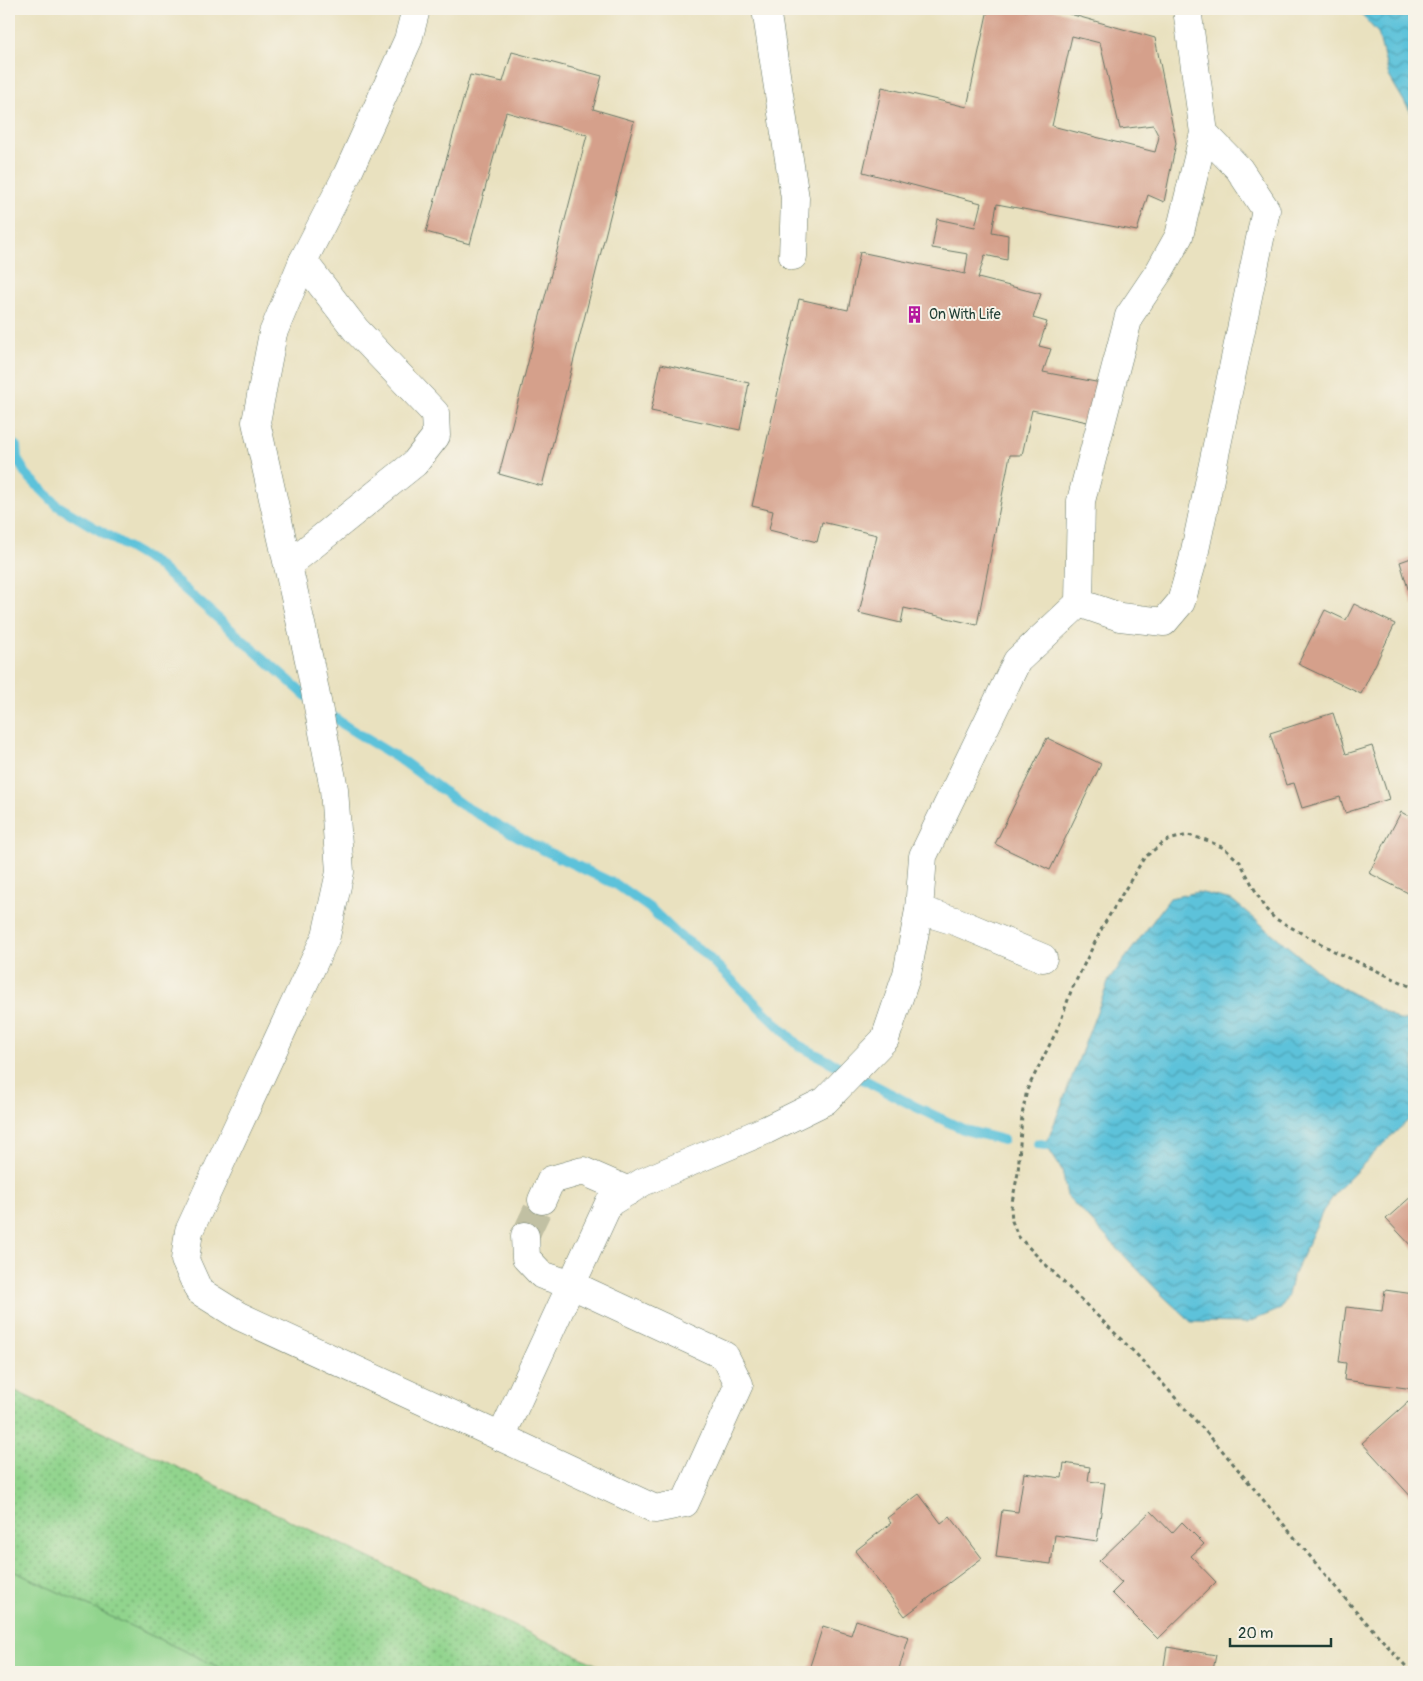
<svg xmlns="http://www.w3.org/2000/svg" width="1423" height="1681" font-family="Pangolin,sans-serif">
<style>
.grass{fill:url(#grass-dots);stroke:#588860}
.green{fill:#91d48d;stroke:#588860}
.water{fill:url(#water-waves);stroke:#3e8087}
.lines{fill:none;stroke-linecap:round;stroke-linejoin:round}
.stream{stroke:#5dc2da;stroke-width:10}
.building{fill:#d5a08b;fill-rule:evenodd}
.minor-tunnel{stroke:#c1c0a3;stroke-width:28;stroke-dasharray:28 14;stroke-linecap:butt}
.minor-casing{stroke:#667665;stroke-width:29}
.path{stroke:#667665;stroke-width:3;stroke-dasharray:4 4;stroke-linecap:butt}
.minor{stroke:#fff;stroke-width:28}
.labels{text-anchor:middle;stroke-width:4;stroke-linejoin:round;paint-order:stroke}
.poi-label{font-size:14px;fill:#1f3d34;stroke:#f7f3e8;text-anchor:start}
</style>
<defs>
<pattern id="grass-dots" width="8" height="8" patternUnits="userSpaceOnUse" patternTransform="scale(1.25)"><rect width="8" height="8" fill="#91d48d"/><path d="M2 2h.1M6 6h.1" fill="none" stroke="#76ad74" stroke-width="1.8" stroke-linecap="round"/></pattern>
<pattern id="water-waves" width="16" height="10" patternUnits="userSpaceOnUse" patternTransform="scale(1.25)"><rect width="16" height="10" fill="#5dc2da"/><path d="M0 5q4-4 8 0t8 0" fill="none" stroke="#4c9fb2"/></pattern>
</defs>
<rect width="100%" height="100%" fill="#f7f3e8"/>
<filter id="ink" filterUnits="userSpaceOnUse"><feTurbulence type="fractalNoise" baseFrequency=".02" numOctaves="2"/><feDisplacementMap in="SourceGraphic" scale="10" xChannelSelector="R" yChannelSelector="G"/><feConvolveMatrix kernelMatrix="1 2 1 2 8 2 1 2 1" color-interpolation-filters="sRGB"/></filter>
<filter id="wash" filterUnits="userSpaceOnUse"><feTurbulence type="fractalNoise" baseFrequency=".0096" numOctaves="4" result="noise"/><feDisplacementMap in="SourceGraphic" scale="20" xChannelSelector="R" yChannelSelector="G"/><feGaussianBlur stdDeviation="1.12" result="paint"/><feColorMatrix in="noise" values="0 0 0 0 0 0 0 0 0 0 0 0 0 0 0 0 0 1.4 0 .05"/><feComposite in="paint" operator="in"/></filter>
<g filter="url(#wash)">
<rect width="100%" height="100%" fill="#e9e1bf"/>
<polygon class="grass" points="9,1388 612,1672 229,1672 9,1569"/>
<polygon class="green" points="9,1569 229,1672 9,1672"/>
<g class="water">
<polygon points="1356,9 1414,9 1414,118 1389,76 1378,33"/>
<polygon points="1198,892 1232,900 1327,979 1399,1020 1414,1021 1414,1115 1385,1142 1338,1190 1323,1211 1292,1278 1288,1295 1281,1309 1246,1323 1191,1322 1163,1296 1067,1196 1062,1170 1046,1145 1109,980 1170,898"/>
</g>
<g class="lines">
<g class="stream">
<polyline points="9,442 16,446 17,459 26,474 58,506 156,564 311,700"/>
<polyline points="324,710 347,727 404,762 462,805 535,846 617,885 651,909 677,934 703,952 798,1045 914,1106 965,1130 1003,1140"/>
<polyline points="1038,1144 1046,1145"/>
</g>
</g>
<g id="blocks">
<g class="building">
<path d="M988 9H1018L1026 11V9H1052L1155 38 1176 143 1164 202 1148 195 1137 231 997 204 992 232 1008 235 1007 260 985 255 978 278 1041 294 1033 318 1047 322 1039 346 1051 349 1043 372 1101 383 1092 423 1032 410 1022 455H1010L977 625 904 608 901 623 859 613 877 535 822 522 817 542 769 530 773 511 752 506 799 299 848 310 860 252 965 274 968 254 932 248 937 219 975 227 981 203 863 172 882 87 967 107ZM1072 36 1100 43 1120 129 1153 125 1159 137 1155 152 1052 126Z"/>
<polygon points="512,52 602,76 593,109 634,121 542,486 499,474 587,135 506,112 470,244 426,232 470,75 503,82"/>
<polygon points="661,364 749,383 740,430 651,411"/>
<polygon points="1414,557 1414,604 1413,605 1400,562"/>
<polygon points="1354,604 1395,624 1361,694 1298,664 1325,610 1346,620"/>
<polygon points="1333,713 1346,754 1372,746 1389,799 1345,813 1340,797 1302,808 1294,783 1286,785 1270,733"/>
<polygon points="1047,738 1101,764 1050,870 995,844"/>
<polygon points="1401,812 1414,819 1414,896 1369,873"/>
<polygon points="1414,1194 1414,1249 1386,1219"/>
<polygon points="1385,1290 1414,1294 1414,1389 1344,1380 1346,1363 1339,1362 1346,1307 1382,1311"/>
<polygon points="1408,1402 1414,1409 1414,1500 1362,1443"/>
<polygon points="1064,1463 1090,1467 1088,1481 1105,1483 1097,1541 1055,1535 1051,1564 996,1557 1002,1510 1018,1512 1024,1473 1062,1478"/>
<polygon points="919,1494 941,1523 950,1516 982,1558 905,1616 855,1551 891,1523 887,1518"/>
<polygon points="1151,1511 1172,1533 1182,1522 1204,1544 1191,1556 1216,1582 1158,1639 1112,1593 1122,1583 1099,1561"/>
<polygon points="856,1620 909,1637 898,1672 808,1672 823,1626 851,1635"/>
<polygon points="1167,1647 1216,1655 1213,1670 1221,1672 1163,1672"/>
</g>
</g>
</g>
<g filter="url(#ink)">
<use href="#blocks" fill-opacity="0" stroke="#667665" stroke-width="1"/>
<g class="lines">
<polyline class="minor-tunnel" points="525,1236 542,1200"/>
<defs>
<g id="minor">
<polyline points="416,9 408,40 347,175 303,261 273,333 256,422 309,660 334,789 340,872 326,936 189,1231 185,1260 199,1291 239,1316 501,1437"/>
<polyline points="766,9 795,198 793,256"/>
<polyline points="1187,9 1204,133 1179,236 1160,270 1129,316 1081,501 1079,603 1120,617 1164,622 1181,602 1193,560 1266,210 1239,169 1204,133"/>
<polyline points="288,565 415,463 436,436 435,413 356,330 303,261"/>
<polyline points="1043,958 955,921 919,910 923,856 1017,661 1079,603"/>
<polyline points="542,1200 551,1180 583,1171 629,1191"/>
<polyline points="525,1236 526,1258 542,1275 572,1285 725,1356 739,1384 685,1503 655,1509 501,1437 609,1203 643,1182 766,1130 825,1101 885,1039 907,974 919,910"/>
</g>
</defs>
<use href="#minor" class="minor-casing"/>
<polyline class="path" points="1411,1672 1348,1602 1221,1449 1138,1356 1038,1257 1018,1236 1012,1221 1011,1207 1018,1173 1022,1115 1027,1090 1059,1026 1071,991 1103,926 1144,858 1165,841 1188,835 1206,840 1224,848 1240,862 1264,907 1274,918 1334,951 1414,988"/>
<use href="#minor" class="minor"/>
</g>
</g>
<defs>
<symbol id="building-bare" viewBox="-9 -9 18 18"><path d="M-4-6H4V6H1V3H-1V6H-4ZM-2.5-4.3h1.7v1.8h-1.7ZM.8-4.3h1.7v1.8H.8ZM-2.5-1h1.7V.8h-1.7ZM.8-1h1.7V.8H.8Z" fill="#b5179e" stroke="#f7f3e8" stroke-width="2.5" paint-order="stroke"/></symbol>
</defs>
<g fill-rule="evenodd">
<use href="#building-bare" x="902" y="302" width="25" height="25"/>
</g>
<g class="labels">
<g class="poi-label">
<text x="929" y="319">On With Life</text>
</g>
</g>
<rect width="1423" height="1681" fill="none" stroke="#f7f3e8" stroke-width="30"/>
<path d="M1230 1638v8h101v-8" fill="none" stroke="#1f3d34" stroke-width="2.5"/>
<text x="1238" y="1638" font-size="15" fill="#1f3d34" stroke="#f7f3e8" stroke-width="4" paint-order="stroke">20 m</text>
</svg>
